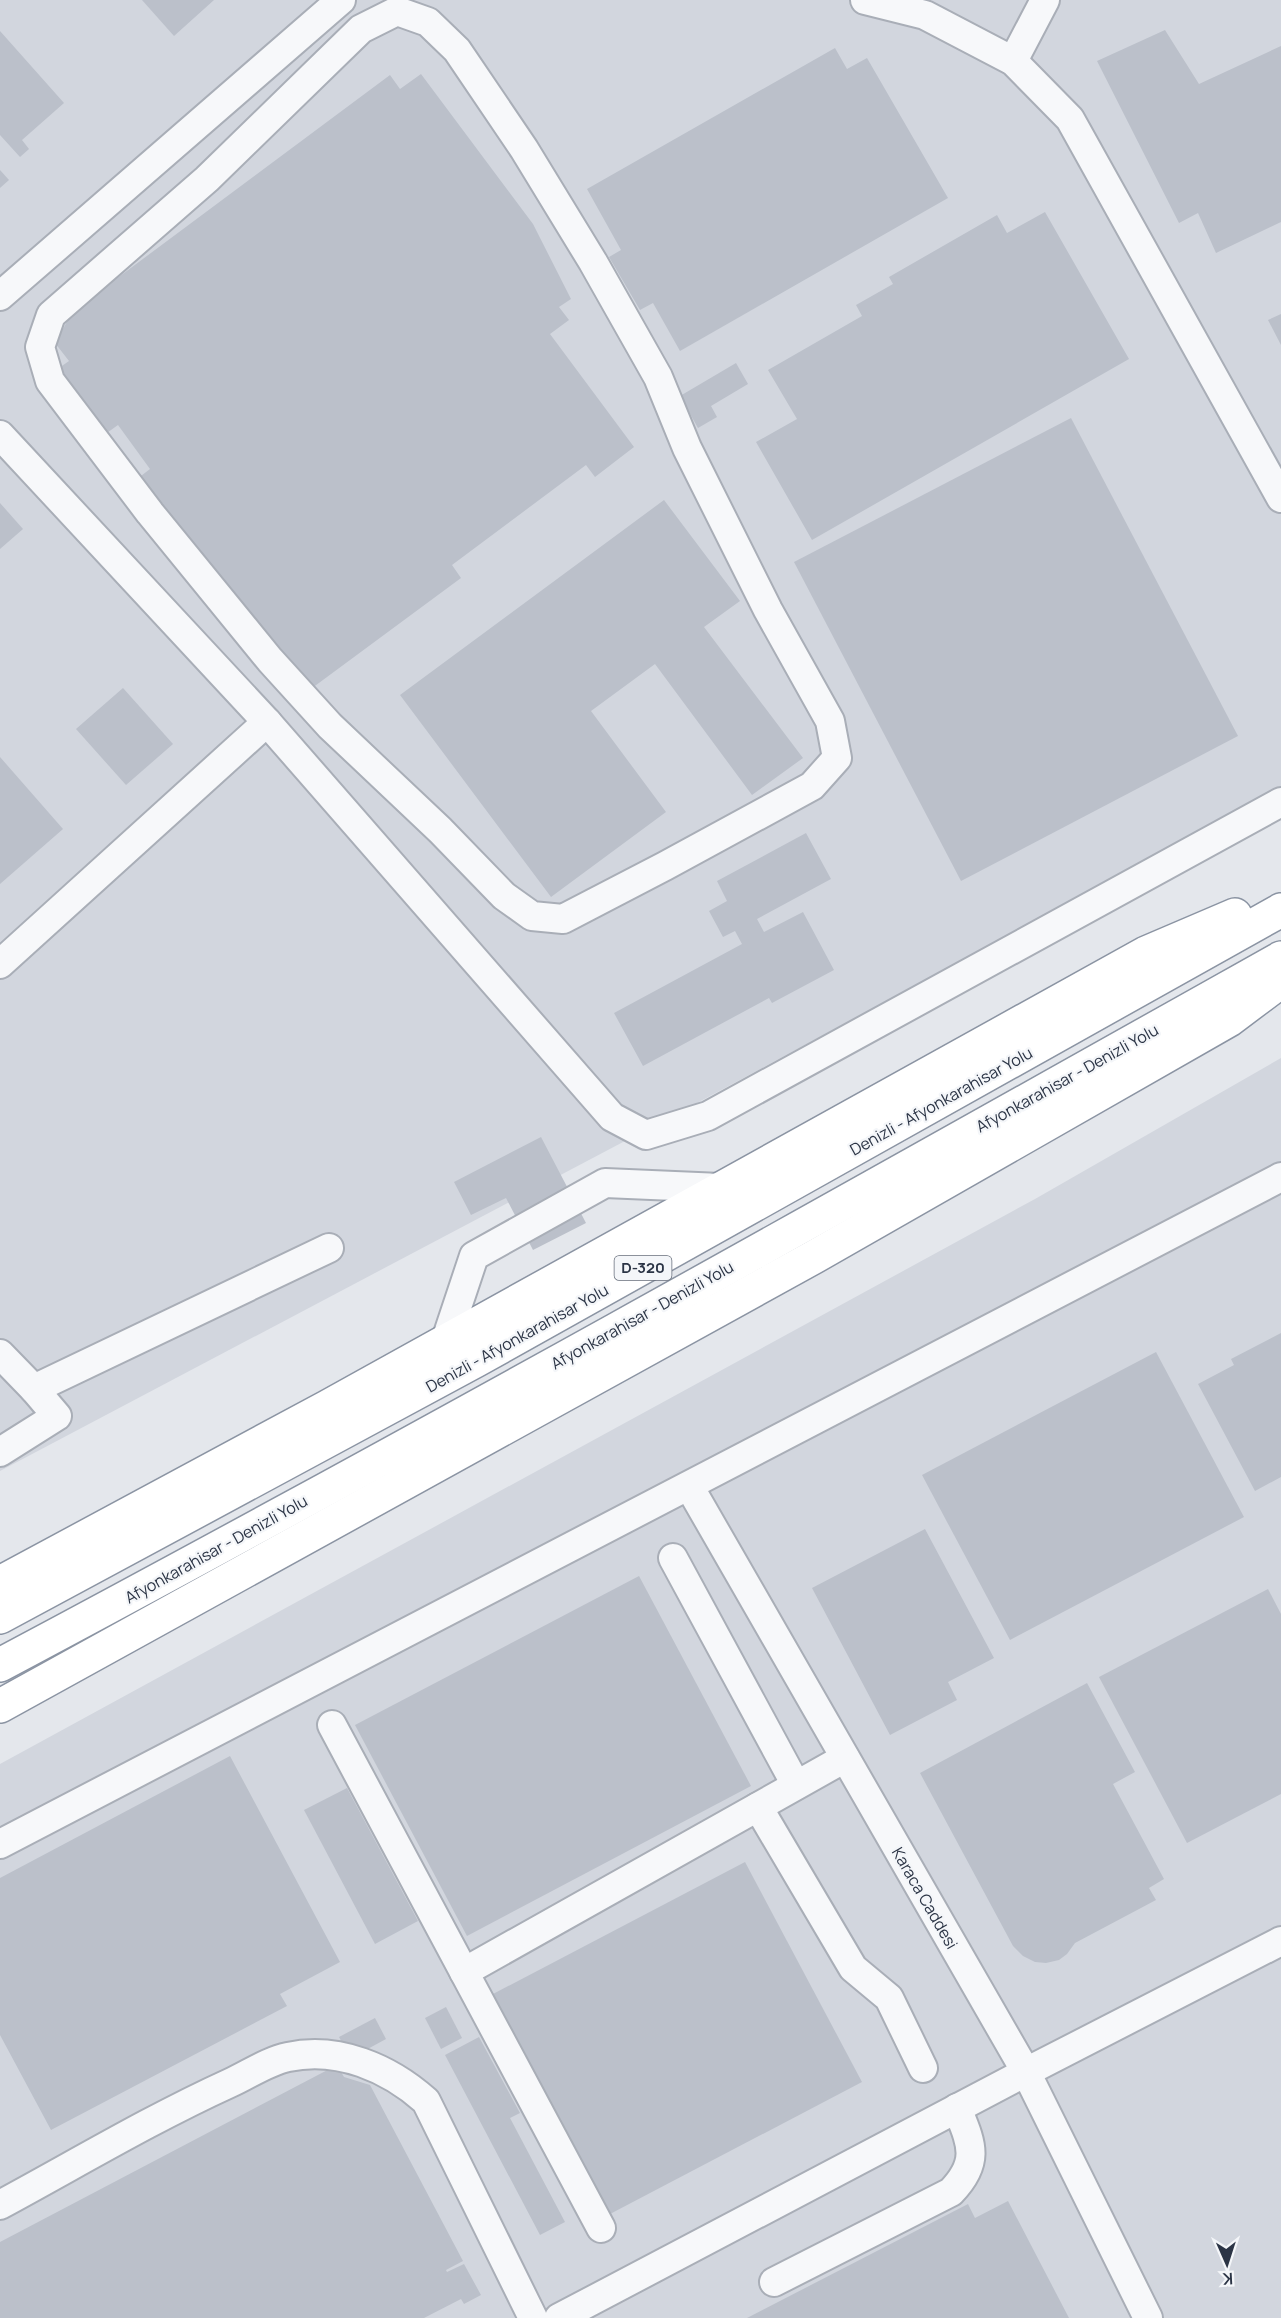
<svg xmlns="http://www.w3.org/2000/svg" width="1281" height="2318" font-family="Manrope,sans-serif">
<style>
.built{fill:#d2d6de}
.building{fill:#bbc0ca}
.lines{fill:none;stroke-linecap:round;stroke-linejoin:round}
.minor-casing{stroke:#a9aeb7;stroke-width:32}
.highway-casing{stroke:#8b94a3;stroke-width:36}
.minor{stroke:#f7f8fa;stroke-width:28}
.highway{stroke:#fff;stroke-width:33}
.labels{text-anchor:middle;stroke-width:4.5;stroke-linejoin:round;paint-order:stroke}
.shield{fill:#f4f6f9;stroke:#676e7b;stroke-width:1.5}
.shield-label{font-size:15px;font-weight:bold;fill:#2b3445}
.street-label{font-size:16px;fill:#2b3445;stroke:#f4f6f9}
</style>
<rect width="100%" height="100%" fill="#e4e7ec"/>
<g class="built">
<polygon points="0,0 1281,0 1281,789 697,1103 0,1471"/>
<polygon points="1281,1058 1281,2318 0,2318 0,1764 1035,1199"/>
</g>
<g class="building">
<polygon points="142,0 214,0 174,36"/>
<polygon points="1165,30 1199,84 1281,46 1281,222 1216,253 1198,213 1179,223 1097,61"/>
<polygon points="0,31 64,103 22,140 29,149 20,157 0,135"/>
<polygon points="835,48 847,69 867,58 948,198 680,351 653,303 640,310 609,257 621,250 587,189"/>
<polygon points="421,74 533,224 571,299 559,307 569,320 550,334 634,447 595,477 586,465 452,565 461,578 304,694 137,479 150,469 118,425 104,435 56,370 69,361 55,343 73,311 390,75 400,89"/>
<polygon points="0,170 9,180 0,188"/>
<polygon points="1045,212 1129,359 812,540 756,442 797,419 768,370 862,316 856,305 893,284 889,277 997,215 1007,233"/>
<polygon points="1281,314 1281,345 1268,320"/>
<polygon points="736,363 748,384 711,406 717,417 698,428 680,396"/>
<polygon points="1071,418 1238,736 961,881 794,562"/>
<polygon points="664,500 740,601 704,627 803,758 752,795 655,664 591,711 666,812 551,897 400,695"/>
<polygon points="0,503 23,529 0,549"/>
<polygon points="123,688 173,744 126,785 76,729"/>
<polygon points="0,757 63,829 0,884"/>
<polygon points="806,833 831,879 757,919 764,932 803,912 834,970 772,1003 769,998 643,1066 614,1013 742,944 735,931 723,937 709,911 727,901 717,881"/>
<polygon points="541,1137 586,1223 533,1250 506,1198 471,1215 454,1182"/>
<polygon points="1281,1333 1281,1477 1255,1491 1198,1384 1234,1365 1231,1359"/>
<polygon points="1156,1352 1244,1517 1010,1640 922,1475"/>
<polygon points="925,1529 994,1658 948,1682 957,1700 890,1735 812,1588"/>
<polygon points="639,1576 751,1786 467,1936 355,1725"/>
<polygon points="1268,1589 1281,1614 1281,1794 1187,1843 1099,1677"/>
<polygon points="1087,1683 1135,1772 1113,1784 1164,1879 1149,1888 1156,1900 1075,1943 1067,1954 1059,1960 1046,1963 1035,1962 1023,1956 1013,1946 920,1773"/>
<polygon points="230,1756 340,1962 280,1994 287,2006 51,2130 0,2035 0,1878"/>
<polygon points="347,1788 418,1921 375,1944 304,1810"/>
<polygon points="745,1862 862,2082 610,2214 493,1994"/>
<polygon points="446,2007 462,2038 441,2049 425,2018"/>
<polygon points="375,2018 386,2039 351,2058 339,2037"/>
<polygon points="479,2037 520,2113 510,2118 565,2222 540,2235 445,2055"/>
<polygon points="337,2065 344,2077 370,2085 463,2261 446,2270 447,2272 464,2264 481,2295 464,2304 461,2299 424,2318 0,2318 0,2242"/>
<polygon points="1008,2201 1069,2318 747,2318 968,2204 975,2218"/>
</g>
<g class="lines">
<defs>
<g id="minor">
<polyline points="865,0 925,15 1013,61 1070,119 1281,498"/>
<polygon points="397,11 428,22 457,50 524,149 593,262 658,377 687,448 768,610 830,721 837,758 812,786 665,866 563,919 532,916 504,896 440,830 330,726 270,660 150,513 50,381 40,347 51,315 207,179 361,29"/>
<polyline points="1013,61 1045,0"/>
<polyline points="0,296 341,0"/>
<polyline points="0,435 267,722 612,1117 646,1135 708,1116 1281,802"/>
<polyline points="0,964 267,722"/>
<polyline points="446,1340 474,1256 605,1183 721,1188"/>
<polyline points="0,1354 34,1389 57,1416 0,1452"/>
<polyline points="34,1389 329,1248"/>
<polyline points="689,1486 1026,2072 1148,2318"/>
<polyline points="673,1558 796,1785"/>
<polyline points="332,1725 601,2228"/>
<polyline points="758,1807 853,1968 889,1998 923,2068"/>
<polyline points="0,1844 1281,1177"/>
<polyline points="464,1972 845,1758"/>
<path d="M0 2205C76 2164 151 2119 230 2083 248 2075 268 2061 288 2057 338 2046 389 2068 426 2101L533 2318"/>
<path d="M774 2282 951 2192C981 2161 971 2143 957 2108"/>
<polyline points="559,2318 1026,2072 1281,1941"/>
</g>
<g id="highway">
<polyline points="0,1583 327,1407 1146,953 1235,915"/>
<polyline points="0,1617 477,1360 1281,910"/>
<path d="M0 1665C430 1436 855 1197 1281 958"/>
<polyline points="0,1706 814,1257 1229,1020 1281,981"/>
</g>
</defs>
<use href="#minor" class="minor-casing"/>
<use href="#highway" class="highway-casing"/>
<use href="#minor" class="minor"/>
<use href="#highway" class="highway"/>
</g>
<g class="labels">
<rect class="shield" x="614.5" y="1256" width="57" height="24" rx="4.5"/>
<g class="shield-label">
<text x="643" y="1273">D-320</text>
</g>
<g class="street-label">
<text transform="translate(1067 1078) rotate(-29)" y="6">Afyonkarahisar - Denizli Yolu</text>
<text transform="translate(941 1101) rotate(-29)" y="6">Denizli - Afyonkarahisar Yolu</text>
<text transform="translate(642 1315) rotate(-29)" y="6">Afyonkarahisar - Denizli Yolu</text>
<text transform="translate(517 1338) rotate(-29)" y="6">Denizli - Afyonkarahisar Yolu</text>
<text transform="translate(216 1549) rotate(-29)" y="6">Afyonkarahisar - Denizli Yolu</text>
<text transform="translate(925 1898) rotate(60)" y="6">Karaca Caddesi</text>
</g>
</g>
<g transform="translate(1227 2264) rotate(177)" stroke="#f4f6f9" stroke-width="4.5" paint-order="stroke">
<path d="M0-4.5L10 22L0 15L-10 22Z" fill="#2b3445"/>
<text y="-9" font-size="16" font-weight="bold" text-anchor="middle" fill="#2b3445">K</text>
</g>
</svg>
